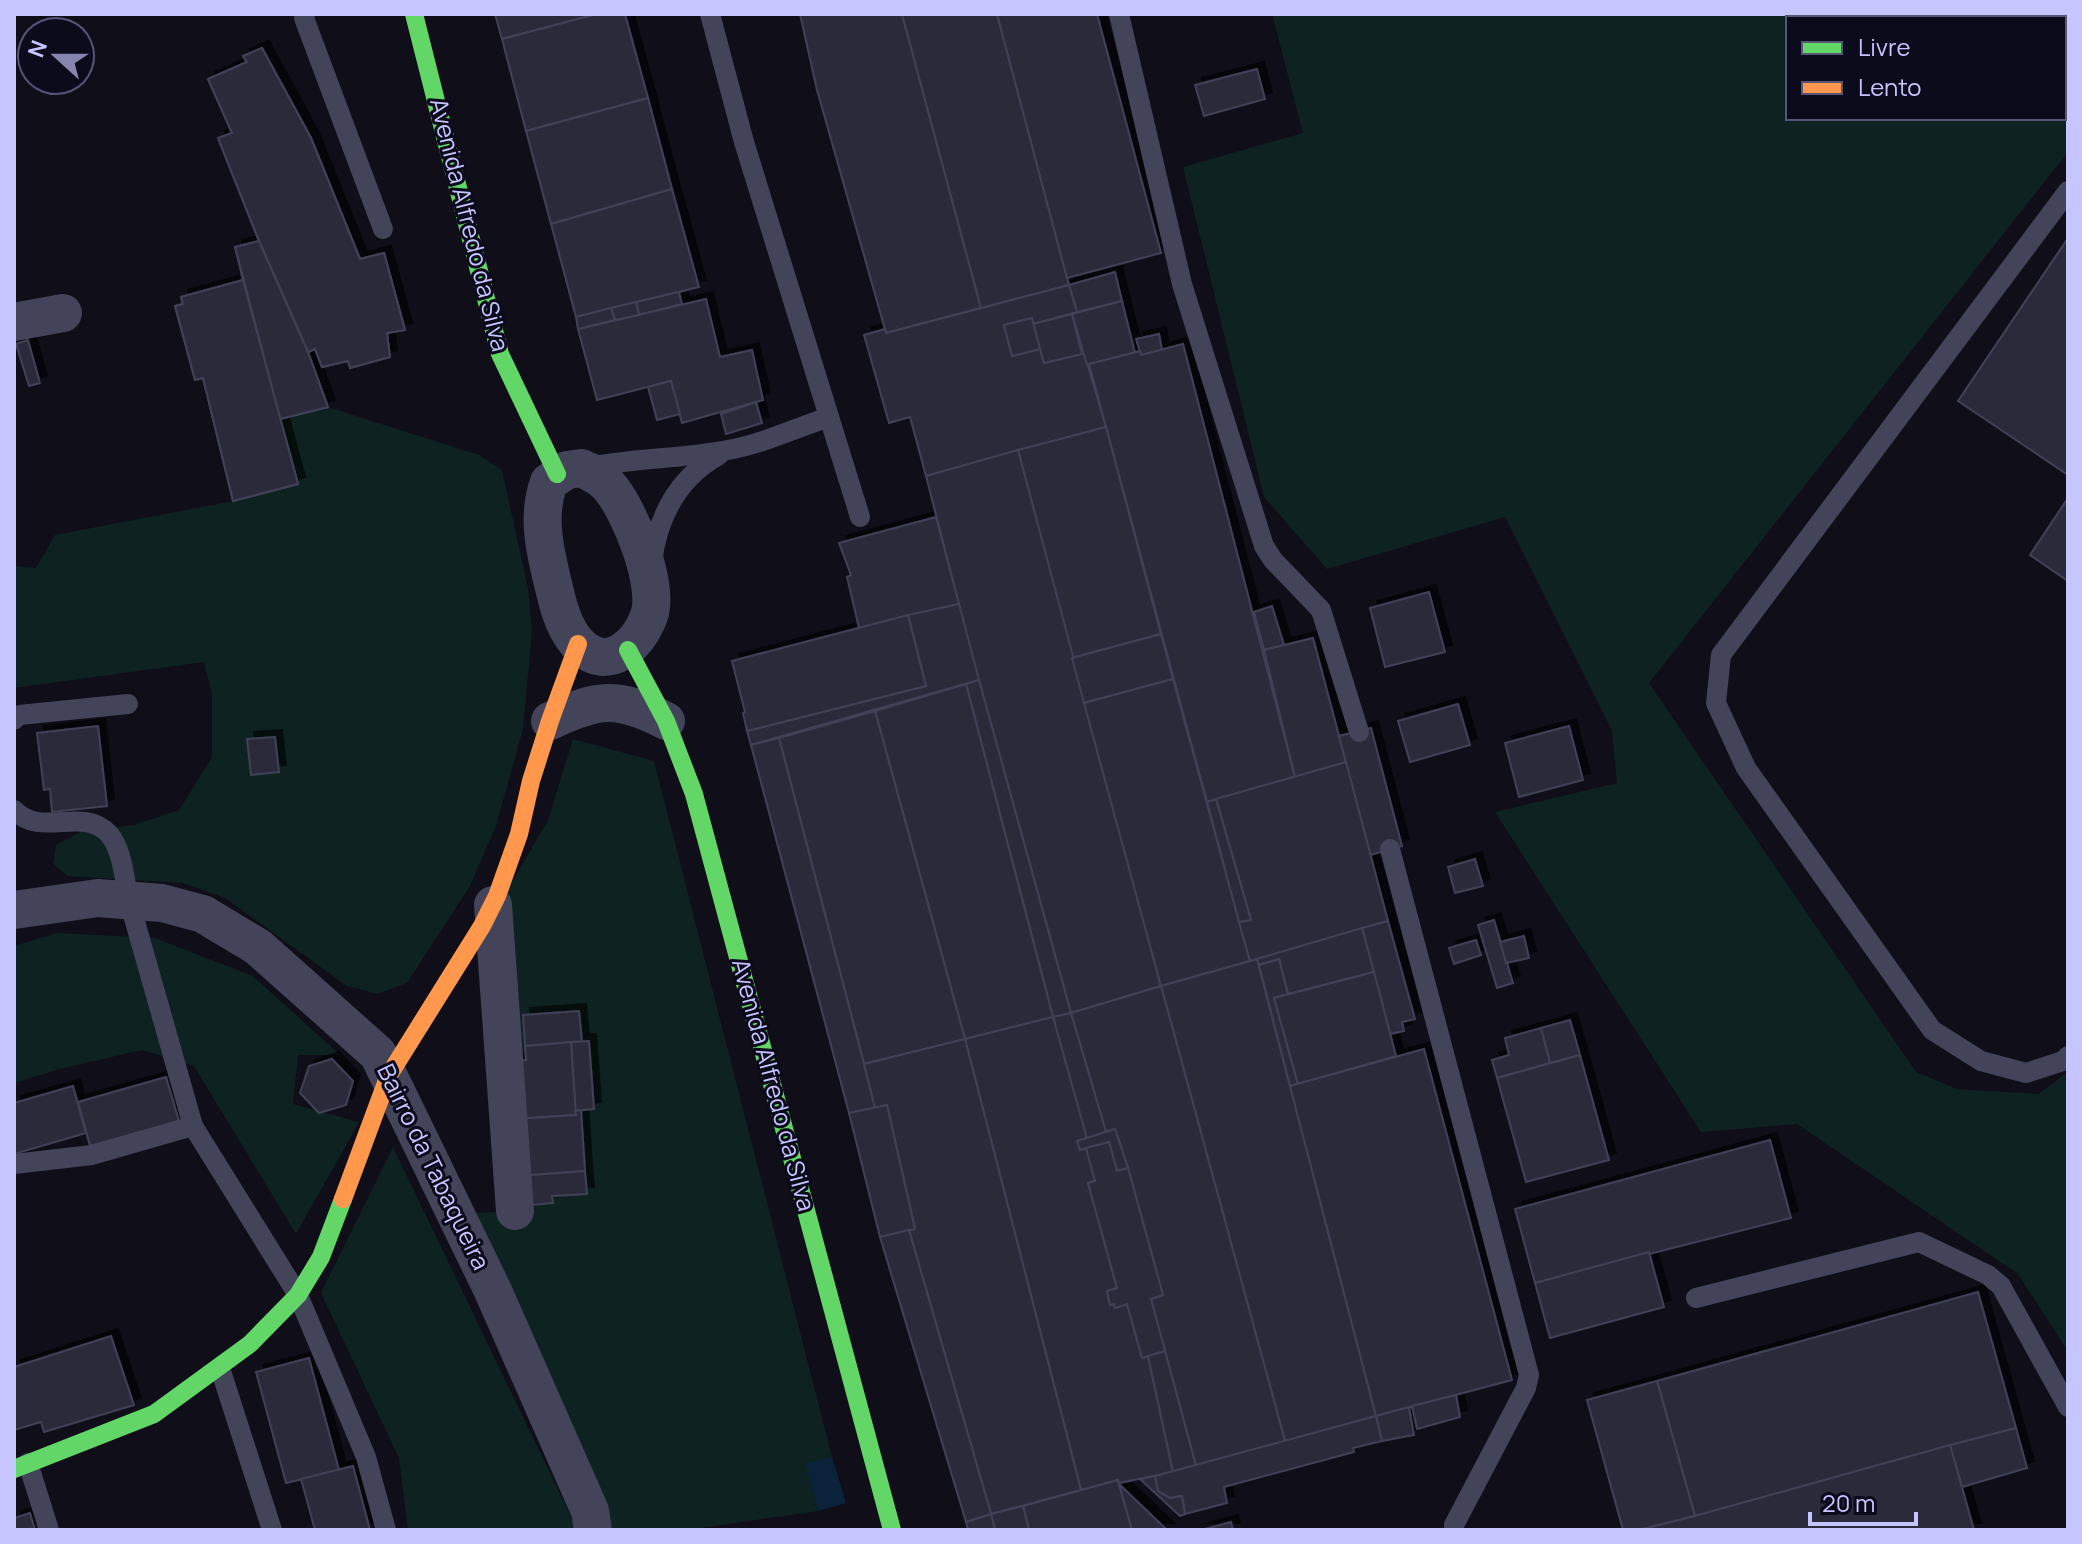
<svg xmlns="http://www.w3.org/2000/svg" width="2082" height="1544" font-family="Manrope,sans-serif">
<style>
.green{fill:#0e2221;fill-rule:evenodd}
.water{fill:#0b223b}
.building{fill:#2c2b3b;stroke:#414057;stroke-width:2;filter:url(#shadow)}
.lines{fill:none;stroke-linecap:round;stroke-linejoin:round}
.lane{stroke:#434459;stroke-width:20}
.street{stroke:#434459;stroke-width:38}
.fast{stroke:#63d668;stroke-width:18}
.slow{stroke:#ff974d;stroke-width:18}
.labels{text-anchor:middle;stroke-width:6;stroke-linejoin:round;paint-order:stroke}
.street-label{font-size:24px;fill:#c6c5ff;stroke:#0c0b1b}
</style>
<defs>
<filter id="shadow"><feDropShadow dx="7" dy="-7" stdDeviation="0" flood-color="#0009"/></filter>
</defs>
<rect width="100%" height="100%" fill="#100e18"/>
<g class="green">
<path d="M1272 14H2068V152L1649 683 1916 1072 1957 1089 2038 1094 2068 1072V1351L2018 1274 1797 1124 1701 1132 1495 812 1617 783 1612 731 1505 517 1327 569 1264 497 1183 167 1303 133ZM1788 18H2064V118H1788Z"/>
<polygon points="328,407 479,455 502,470 528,588 532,631 523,729 496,826 470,886 407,983 378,994 347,986 225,898 183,883 67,876 53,864 56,845 83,831 134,825 179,810 212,757 212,694 204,662 14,688 14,566 36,568 55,535 233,501 298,484 280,419"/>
<polygon points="573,739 654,761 832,1457 806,1464 818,1511 687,1530 613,1530 455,1214 515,1211 499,905 548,820"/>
<polygon points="57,933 155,938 253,976 340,1055 298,1055 293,1104 359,1122 296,1234 194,1066 142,1050 60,1069 14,1083 14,946"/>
<polygon points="393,1147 576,1527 576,1530 408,1530 399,1458 321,1293"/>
</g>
<polygon class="water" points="832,1457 846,1503 818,1511 805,1463"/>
<g class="building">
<polygon points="495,14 597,14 502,39"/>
<polygon points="597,14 625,14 648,98 526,131 502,39"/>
<polygon points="800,14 902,14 981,308 886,333 817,90"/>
<polygon points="902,14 997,14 1069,285 981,308"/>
<polygon points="997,14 1097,14 1161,253 1067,278"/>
<polygon points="262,48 311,138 360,259 384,253 405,330 387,333 390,357 350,368 348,361 322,367 315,349 308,352 328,407 280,419 298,484 233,501 203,378 195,380 175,306 183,304 181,297 243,280 235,247 259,241 218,138 232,133 208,79 247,62 243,56"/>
<polygon points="262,48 311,138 360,259 384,253 405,330 387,333 390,357 350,368 348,361 322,367 315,349 308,352 259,241 218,138 232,133 208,79 247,62 243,56"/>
<polygon points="1257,69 1265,99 1204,116 1195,85"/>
<polygon points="648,98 672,189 551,224 526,131"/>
<polygon points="672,189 699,287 576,317 551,224"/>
<polygon points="2068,238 2068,475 1958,401"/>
<polygon points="259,241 308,352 328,407 280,419 235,247"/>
<polygon points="1115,272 1122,301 1077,312 1069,285"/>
<polygon points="243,280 298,484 233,501 203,378 195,380 175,306 183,304 181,297"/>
<polygon points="1069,285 1077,312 1033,324 1032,318 1004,325 1012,356 1040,349 1044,363 1084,353 1106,427 926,476 910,417 889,423 864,335 885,329 886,333"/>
<polygon points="679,292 682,304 639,315 636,302"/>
<polygon points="706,299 720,357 752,350 763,400 682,423 671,381 597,400 578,329"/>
<polygon points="1122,301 1135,353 1087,365 1072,314"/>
<polygon points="636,302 639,315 615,320 611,308"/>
<polygon points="611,308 615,320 578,329 576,317"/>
<polygon points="1072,314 1082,354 1044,363 1033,324"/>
<polygon points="1032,318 1040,349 1012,356 1004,325"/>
<polygon points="1159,334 1162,350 1141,355 1136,339"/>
<polygon points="28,340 40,383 29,386 16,344"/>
<polygon points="1183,344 1295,777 1207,802 1089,364 1140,351 1141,355"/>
<polygon points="671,381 680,414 657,420 648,387"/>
<polygon points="756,402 762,423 726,434 721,414"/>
<polygon points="1106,427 1161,634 1072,658 1018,450"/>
<polygon points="1018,450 1161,986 1071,1013 971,652 926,476"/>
<polygon points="2068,498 2068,581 2030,555"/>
<polygon points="936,517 959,604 859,628 847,577 851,575 839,543"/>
<polygon points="1429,592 1445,652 1385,667 1370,608"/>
<polygon points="959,604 979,680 751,745 747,731 926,686 908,615"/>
<polygon points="1272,606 1284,645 1264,650 1254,612"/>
<polygon points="908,615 926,686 747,731 743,713 745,712 732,661"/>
<polygon points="1161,634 1173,679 1084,703 1072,658"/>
<polygon points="1313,638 1346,762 1295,777 1264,650"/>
<polygon points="1173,679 1250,961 1161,986 1084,703"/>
<polygon points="979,680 1071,1013 1053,1017 966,684"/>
<polygon points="966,684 1053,1017 965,1039 875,711"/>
<polygon points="1458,704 1470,745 1410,762 1398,721"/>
<polygon points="875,711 965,1039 864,1064 779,738"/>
<polygon points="98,726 107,806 52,812 50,789 44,790 37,733"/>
<polygon points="1569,726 1583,780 1519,797 1505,743"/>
<polygon points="1371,728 1402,846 1370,855 1339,736"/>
<polygon points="275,737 279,772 251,775 247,739"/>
<polygon points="779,738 864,1064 875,1108 849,1113 751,745"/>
<polygon points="1346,762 1388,921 1250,961 1239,922 1251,920 1216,799"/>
<polygon points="1216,799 1251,920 1239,922 1207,802"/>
<polygon points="1475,859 1483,886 1455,893 1448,867"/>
<polygon points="1494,920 1513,983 1497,988 1478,925"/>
<polygon points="1388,921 1415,1019 1402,1022 1404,1031 1390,1034 1362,928"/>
<polygon points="1362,928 1374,972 1288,994 1279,959 1259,965 1257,959"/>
<polygon points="1524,936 1529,958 1506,963 1500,942"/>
<polygon points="1476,940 1481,955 1454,964 1449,948"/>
<polygon points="1257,959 1376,1416 1285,1441 1161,986"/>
<polygon points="1279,959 1288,994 1274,998 1298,1084 1290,1086 1259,965"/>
<polygon points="1374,972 1396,1056 1298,1084 1274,998"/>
<polygon points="1161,986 1285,1441 1196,1466 1151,1299 1163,1295 1128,1168 1115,1129 1106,1132 1071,1013"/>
<polygon points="579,1011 582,1042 525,1046 523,1015"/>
<polygon points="1071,1013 1106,1132 1086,1139 1053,1017"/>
<polygon points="1053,1017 1086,1135 1086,1139 1077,1141 1080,1150 1086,1148 1095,1181 1088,1183 1117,1288 1107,1291 1110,1305 1114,1304 1115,1308 1127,1304 1142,1358 1148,1356 1173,1472 1119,1483 1118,1480 1081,1490 965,1039"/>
<polygon points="1570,1020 1580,1055 1550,1063 1541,1028"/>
<polygon points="1541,1028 1550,1063 1497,1078 1492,1060 1509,1055 1505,1038"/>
<polygon points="965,1039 1081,1490 991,1514 909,1230 915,1229 887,1105 875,1108 864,1064"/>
<polygon points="589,1041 594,1109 575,1111 571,1042"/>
<polygon points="571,1042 576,1115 512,1119 508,1061 526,1060 525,1046"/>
<polygon points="1424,1049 1512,1380 1376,1416 1290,1086"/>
<polygon points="1580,1055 1609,1160 1526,1182 1497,1078"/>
<polygon points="332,1059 353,1081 346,1105 319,1113 300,1093 309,1066"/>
<polygon points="166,1077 179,1121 90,1146 78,1102"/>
<polygon points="73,1086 86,1133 14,1154 14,1103"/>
<polygon points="887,1105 915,1229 880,1237 849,1113"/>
<polygon points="581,1110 585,1171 518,1176 514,1119 576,1115 575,1111"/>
<polygon points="1115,1129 1128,1168 1117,1171 1109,1142 1080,1150 1077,1141"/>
<polygon points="1770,1140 1791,1218 1535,1283 1515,1209"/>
<polygon points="1109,1142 1117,1171 1128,1168 1163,1295 1151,1299 1165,1351 1142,1358 1127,1304 1115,1308 1114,1304 1110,1305 1107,1291 1117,1288 1088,1183 1095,1181 1086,1148"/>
<polygon points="585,1171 587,1194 552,1196 553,1203 520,1206 518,1176"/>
<polygon points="909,1230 991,1514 966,1522 880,1237"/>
<polygon points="1649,1252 1664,1307 1550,1338 1535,1283"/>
<polygon points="1978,1292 2016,1428 1695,1516 1657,1381"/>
<polygon points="111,1336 134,1405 44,1432 41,1422 14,1430 14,1367"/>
<polygon points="1165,1351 1196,1466 1173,1472 1148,1356"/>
<polygon points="309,1358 339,1470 286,1483 256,1372"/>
<polygon points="1657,1381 1695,1516 1639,1530 1623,1530 1587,1400"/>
<polygon points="1456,1395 1460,1417 1417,1429 1412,1406"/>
<polygon points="1409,1407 1414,1435 1382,1441 1376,1416"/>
<polygon points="1376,1416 1382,1441 1353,1448 1354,1452 1224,1487 1227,1503 1185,1514 1182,1496 1170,1498 1158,1491 1155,1476"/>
<polygon points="2016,1428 2027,1468 1962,1487 1950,1445"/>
<polygon points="1950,1445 1974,1530 1639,1530 1695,1516"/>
<polygon points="353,1466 370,1530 315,1530 301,1479"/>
<polygon points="1155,1476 1158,1491 1170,1498 1182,1496 1185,1514 1180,1516 1140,1479"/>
<polygon points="1118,1480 1132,1530 1029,1530 1023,1506"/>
<polygon points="1119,1484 1167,1530 1132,1530"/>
<polygon points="1023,1506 1029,1530 995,1530 991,1514"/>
<polygon points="30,1513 35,1530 14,1530 14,1518"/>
<polygon points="991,1514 995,1530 968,1530 966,1522"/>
<polygon points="1231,1522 1233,1530 1201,1530"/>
</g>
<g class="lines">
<g class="lane">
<polyline points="305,14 304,18 383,229"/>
<polyline points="710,14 744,142 860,517"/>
<polyline points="1119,14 1182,284 1264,546 1273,560 1321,610 1359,732"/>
<polyline points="2068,191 1721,655 1716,703 1746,768 1932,1030 1981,1061 2026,1073 2063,1061 2068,1056"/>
<path d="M584 468C632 458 680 459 728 450 762 444 796 428 829 417"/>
<path d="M652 562C658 515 678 478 719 455"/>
<polyline points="14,720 19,715 128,704"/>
<path d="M14 810C42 839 82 805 109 834 124 852 124 882 130 904 151 978 172 1052 193 1126"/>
<polyline points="1390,849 1529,1375 1526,1388 1454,1525 1454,1530"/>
<polyline points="14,1164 92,1155 193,1126 298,1295 366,1457 386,1530"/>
<polyline points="1696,1298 1919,1242 1988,1275 2001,1286 2068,1407"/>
<polyline points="220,1368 272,1530"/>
<polyline points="28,1463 49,1530"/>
</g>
<g class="street">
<polyline points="14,322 63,313"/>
<path d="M581 468C591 472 599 476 607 484 629 507 660 585 649 616 638 645 609 673 580 646 567 633 560 613 556 596 547 558 535 520 549 482L567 470Z"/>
<path d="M550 721C598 698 618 696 666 721"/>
<polyline points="493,905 515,1211"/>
<polyline points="14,910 98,898 162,903 203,914 258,947 378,1054 493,1291 590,1511 593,1530"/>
</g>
<g class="fast">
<polyline points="414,14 500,354 557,474"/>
<polyline points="628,650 666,721 694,794 892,1530"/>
<polyline points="14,1469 154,1414 250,1344 298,1295 321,1257 343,1199"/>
</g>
<polyline class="slow" points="343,1199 389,1075 482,926 497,896 519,834 531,781 550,721 578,644"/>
</g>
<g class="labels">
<g class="street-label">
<text transform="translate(469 225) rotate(76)" y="8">Avenida Alfredo da Silva</text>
<text transform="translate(773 1085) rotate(75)" y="8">Avenida Alfredo da Silva</text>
<text transform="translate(433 1167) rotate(64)" y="8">Bairro da Tabaqueira</text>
</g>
</g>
<rect width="2082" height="1544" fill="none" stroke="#c6c5ff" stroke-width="32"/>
<rect x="1786" y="16" width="280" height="104" fill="#0c0b1b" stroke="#565576" stroke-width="2"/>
<rect x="1802" y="42" width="40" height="12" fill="#63d668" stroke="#565576" stroke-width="2"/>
<text x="1858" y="56" font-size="24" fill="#c6c5ff">Livre</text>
<rect x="1802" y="82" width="40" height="12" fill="#ff974d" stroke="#565576" stroke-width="2"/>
<text x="1858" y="96" font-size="24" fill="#c6c5ff">Lento</text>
<g transform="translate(56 56) rotate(291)"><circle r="38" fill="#0c0b1b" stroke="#565576" stroke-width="2"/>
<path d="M0-6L14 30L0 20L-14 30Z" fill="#8685ae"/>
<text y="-12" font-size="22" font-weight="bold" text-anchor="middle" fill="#c6c5ff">N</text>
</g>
<path d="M1810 1512v12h106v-12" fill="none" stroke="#c6c5ff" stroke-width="4"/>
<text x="1822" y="1512" font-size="24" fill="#c6c5ff" stroke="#0c0b1b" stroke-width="6" paint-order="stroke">20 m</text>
</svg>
